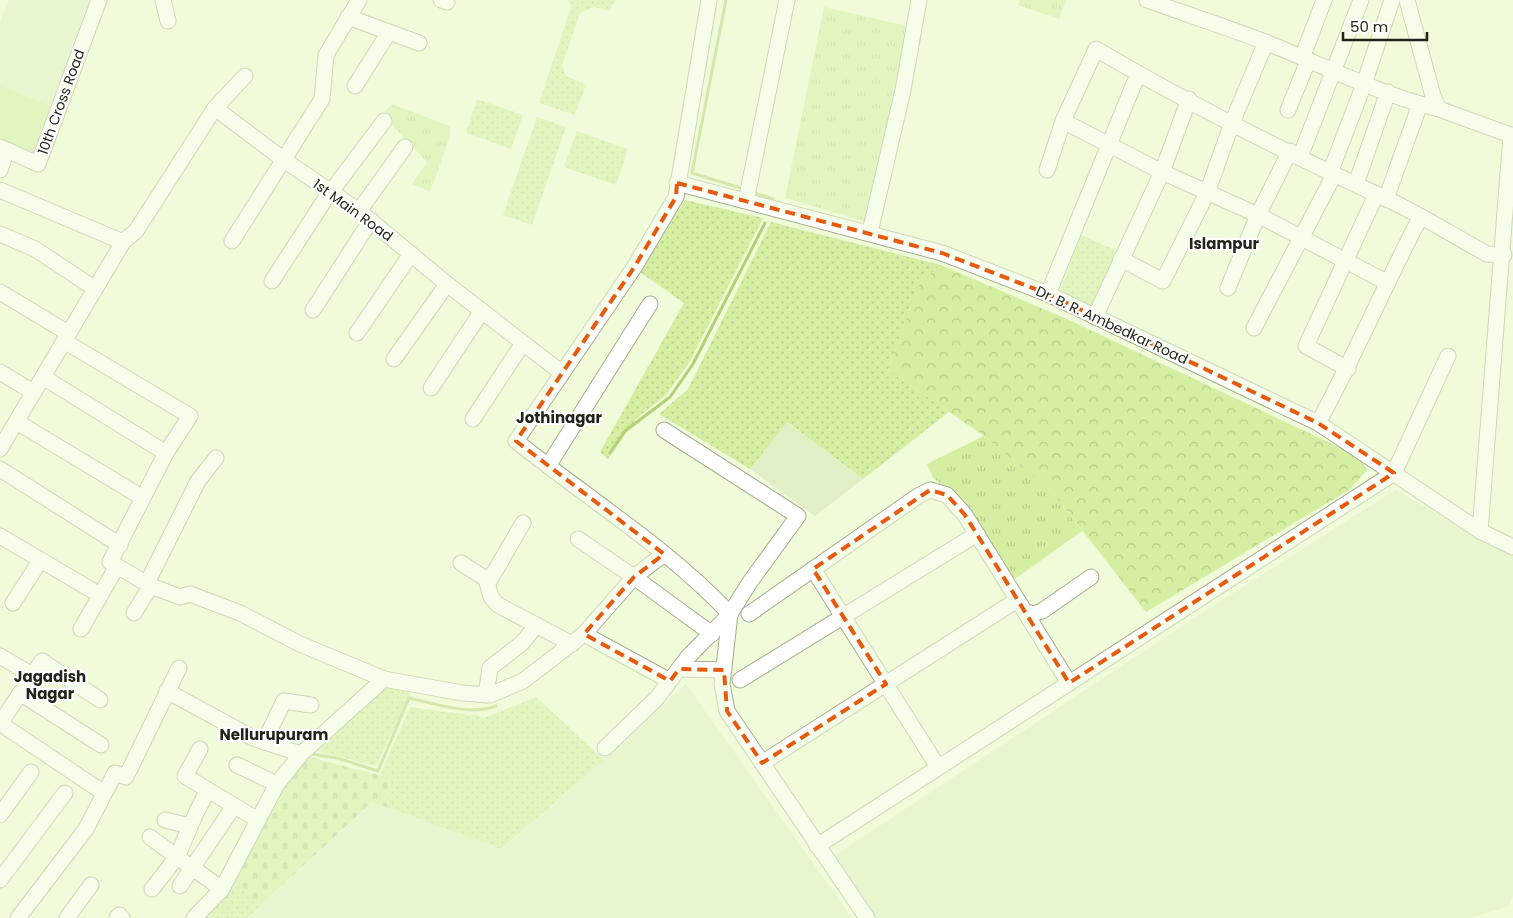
<svg xmlns="http://www.w3.org/2000/svg" width="1513" height="918" font-family="Poppins,sans-serif">
<style>
.built{fill:#e0efc6}
.grass{fill:url(#grass-dots)}
.forest{fill:url(#forest-crowns)}
.cemetery{fill:url(#cemetery-stones)}
.park{fill:url(#park-tufts)}
.garden{fill:#d5eea1}
.lines{fill:none;stroke-linecap:round;stroke-linejoin:round}
.stream{stroke:#b4d074;stroke-width:3}
.minor-casing{stroke:#a3ae8f;stroke-width:17}
.minor{stroke:#fff;stroke-width:15}
.marked{fill:none;stroke:#e8590c;stroke-width:4;stroke-dasharray:10 6;stroke-linejoin:round}
.labels{text-anchor:middle;stroke-width:4.5;stroke-linejoin:round;paint-order:stroke}
.street-label{font-size:14px;fill:#212519;stroke:#fff}
.neighbourhood-label{font-size:15px;font-weight:bold;fill:#212519;stroke:#fff}
</style>
<defs>
<pattern id="grass-dots" width="8" height="8" patternUnits="userSpaceOnUse" patternTransform="scale(1.25)"><rect width="8" height="8" fill="#d5eea1"/><path d="M2 2h.1M6 6h.1" fill="none" stroke="#b7cc8a" stroke-width="1.8" stroke-linecap="round"/></pattern>
<pattern id="forest-crowns" width="20" height="18" patternUnits="userSpaceOnUse" patternTransform="scale(1.25)"><rect width="20" height="18" fill="#d5eea1"/><path d="M2 6a3 3 0 1 1 6 0M12 15a3 3 0 1 1 6 0" fill="none" stroke="#b7cc8a"/></pattern>
<pattern id="cemetery-stones" width="16" height="16" patternUnits="userSpaceOnUse" patternTransform="scale(1.25)"><rect width="16" height="16" fill="#d5eea1"/><path d="M2 7V4a2 2 0 0 1 4 0v3zM10 15v-3a2 2 0 0 1 4 0v3z" fill="#b7cc8a"/></pattern>
<pattern id="park-tufts" width="24" height="20" patternUnits="userSpaceOnUse" patternTransform="scale(1.25)"><rect width="24" height="20" fill="#d5eea1"/><path d="M3 7l-1-3M5 7V3M7 7l1-3M15 17l-1-3M17 17v-4M19 17l1-3" fill="none" stroke="#b7cc8a"/></pattern>
</defs>
<rect width="100%" height="100%" fill="#effbd9"/>
<g class="built">
<polygon points="9,0 90,0 33,152 0,140 0,23"/>
<polygon points="786,422 863,479 815,516 750,469"/>
<polygon points="1395,490 1513,556 1513,895 1509,906 1471,918 877,918 834,856 1197,616"/>
<polygon points="686,684 852,918 247,918 373,802 502,849 604,760"/>
</g>
<g class="grass">
<polygon points="568,0 615,0 609,11 594,7 580,13 562,65 566,76 583,83 585,87 575,115 539,103 571,7"/>
<polygon points="477,99 523,115 511,149 466,133"/>
<polygon points="537,117 566,127 532,225 503,215"/>
<polygon points="577,131 628,149 616,185 564,167"/>
<polygon points="685,200 763,218 690,361 666,395 636,419 608,459 600,452 684,303 640,272"/>
<polygon points="771,222 941,265 919,284 888,370 949,412 863,479 787,422 750,469 659,414 688,389"/>
<polygon points="1081,235 1120,252 1091,311 1058,296"/>
<polygon points="386,686 411,693 376,766 317,751"/>
<polygon points="536,697 604,760 501,849 387,807 390,778 380,775 410,707 486,717"/>
<polygon points="234,879 261,905 247,918 201,918"/>
</g>
<polygon class="forest" points="941,265 1069,320 1360,457 1367,470 1349,490 1146,612 1053,493 984,436 888,370 919,284"/>
<polygon class="cemetery" points="310,757 390,778 387,807 372,802 261,905 234,879 286,778"/>
<g class="park">
<polygon points="1020,0 1066,0 1059,19 1018,5"/>
<polygon points="824,7 907,26 867,222 785,198"/>
<polygon points="392,104 450,126 450,137 430,192 412,184 427,162 382,114"/>
<polygon points="984,436 1053,493 1082,531 1012,581 962,500 933,478 927,464"/>
</g>
<polygon class="garden" points="0,86 51,106 33,152 0,140"/>
<g class="lines">
<g class="stream">
<polyline points="726,0 692,173 744,189"/>
<polyline points="752,192 773,199 771,202"/>
<polyline points="610,453 625,431 670,397 693,364 765,223"/>
<path d="M311 754 337 758 378 771 409 698C436 704 469 716 496 706"/>
</g>
<defs>
<g id="minor">
<polyline points="163,0 168,21"/>
<polyline points="441,0 447,2"/>
<path d="M709 0 676 197 635 266 516 441C587 498 668 548 730 614"/>
<path d="M1147 0C1186 14 1226 27 1265 42 1323 65 1378 94 1439 109"/>
<polyline points="1407,0 1433,96 1439,109 1513,136"/>
<polyline points="348,17 419,43"/>
<polyline points="1302,58 1324,0"/>
<polyline points="355,86 389,32"/>
<polyline points="215,108 245,76"/>
<polyline points="1288,110 1308,61"/>
<polyline points="1063,121 1162,172 1258,215 1386,282"/>
<polyline points="0,147 38,164 99,0"/>
<polyline points="1300,157 1361,0"/>
<polyline points="0,170 7,150"/>
<path d="M1047 170 1063 121 1096 49C1189 104 1289 154 1387 199 1421 215 1454 236 1487 254L1504 255"/>
<polyline points="1330,173 1364,84 1392,0"/>
<polyline points="677,183 942,253 1048,294 1318,423 1480,531 1513,547"/>
<polyline points="1356,184 1388,92"/>
<polyline points="0,190 123,242"/>
<polyline points="1386,199 1420,104"/>
<polyline points="746,201 787,0"/>
<polyline points="359,211 405,147"/>
<polyline points="870,232 903,90 919,0"/>
<polyline points="0,234 35,249 94,288"/>
<polyline points="232,241 322,99 326,55 359,0"/>
<polyline points="1121,259 1163,281 1207,193 1232,123 1266,42"/>
<polyline points="272,281 324,201 384,121"/>
<polyline points="1228,288 1258,215 1290,151"/>
<polyline points="0,292 68,333"/>
<polyline points="1048,294 1138,74"/>
<polyline points="313,310 371,220"/>
<polyline points="1095,317 1162,172 1189,99"/>
<polyline points="1254,328 1334,175"/>
<polyline points="357,333 411,254"/>
<polyline points="64,341 190,416 166,453 110,562"/>
<polyline points="394,359 447,284"/>
<polyline points="1348,369 1306,346 1376,195"/>
<polyline points="0,372 33,392"/>
<polyline points="43,377 166,453"/>
<polyline points="431,388 482,311"/>
<polyline points="473,419 523,343"/>
<polyline points="17,422 143,498"/>
<path d="M1318 423C1355 356 1384 286 1420 218"/>
<polyline points="0,449 123,242 136,231 215,108 284,160 359,211 447,284 562,373"/>
<polyline points="548,466 650,304"/>
<polyline points="0,469 120,545"/>
<polyline points="1480,531 1511,135"/>
<polyline points="0,536 100,595"/>
<polyline points="578,539 634,577 712,634"/>
<polyline points="461,563 486,579 491,597 498,605 572,644"/>
<polyline points="813,569 938,767"/>
<polyline points="147,583 198,481 216,458"/>
<polyline points="488,583 523,523"/>
<polyline points="13,603 40,561"/>
<polyline points="1027,612 1033,614 1042,611 1091,577"/>
<polyline points="134,613 151,586"/>
<polyline points="730,614 722,684 727,711 867,918"/>
<polyline points="749,614 918,496 930,490 947,495 965,515 1069,683"/>
<polyline points="81,629 116,568 110,562 151,586 180,597 190,594 240,613 300,644 384,679"/>
<polyline points="584,634 670,681"/>
<polyline points="0,656 32,675"/>
<polyline points="679,669 724,670"/>
<polyline points="740,680 977,534"/>
<polyline points="167,691 253,738 301,754"/>
<polyline points="20,693 101,745"/>
<polyline points="486,695 490,668 522,643 537,625"/>
<polyline points="100,700 42,661 1,722 7,728 104,793"/>
<polyline points="264,742 284,701 311,705"/>
<polyline points="605,748 657,698 687,658 730,614 750,582 798,516 664,430"/>
<polyline points="200,749 185,776 208,790"/>
<polyline points="762,763 1017,600"/>
<polyline points="237,765 277,784"/>
<polyline points="0,815 31,772"/>
<polyline points="165,820 190,826"/>
<polyline points="150,837 177,857 152,889"/>
<polyline points="817,846 1394,473 1448,356"/>
<polyline points="0,880 65,793"/>
<polyline points="180,886 234,806"/>
<polyline points="222,889 177,857 196,813 208,790 258,820"/>
<polyline points="18,918 86,829 115,773 126,777 179,668"/>
<polyline points="67,918 91,885"/>
<polyline points="117,918 119,915 122,918"/>
<polyline points="194,918 222,889 277,784 301,754 384,679 462,693 490,695 523,681 584,634 634,577 664,554"/>
</g>
</defs>
<use href="#minor" class="minor-casing"/>
<use href="#minor" class="minor"/>
</g>
<path d="M0 0H1513V918H0ZM677 183 942 253 1048 294 1318 423 1394 473 1069 683 965 515 947 495 930 490 813 569 886 684 762 763 727 711 724 670 679 669 670 681 584 634 634 577 664 554 516 441 635 266 676 197Z" fill="#effbd9" fill-opacity=".55" fill-rule="evenodd"/>
<path class="marked" d="M677 183 942 253 1048 294 1318 423 1394 473 1069 683 965 515 947 495 930 490 813 569 886 684 762 763 727 711 724 670 679 669 670 681 584 634 634 577 664 554 516 441 635 266 676 197Z"/>
<g class="labels">
<g class="street-label">
<text transform="translate(61 102) rotate(-70)" y="5">10th Cross Road</text>
<text transform="translate(353 210) rotate(36)" y="5">1st Main Road</text>
<text transform="translate(1112 325) rotate(25)" y="5">Dr. B. R. Ambedkar Road</text>
</g>
<g class="neighbourhood-label">
<text x="1224" y="249">Islampur</text>
<text x="559" y="423">Jothinagar</text>
<text x="50" y="682">Jagadish<tspan x="50" dy="17">Nagar</tspan></text>
<text x="274" y="740">Nellurupuram</text>
</g>
</g>
<path d="M1343 32v8h84v-8" fill="none" stroke="#212519" stroke-width="2.5"/>
<text x="1350" y="32" font-size="15" fill="#212519" stroke="#ffffff" stroke-width="4" paint-order="stroke">50 m</text>
</svg>
